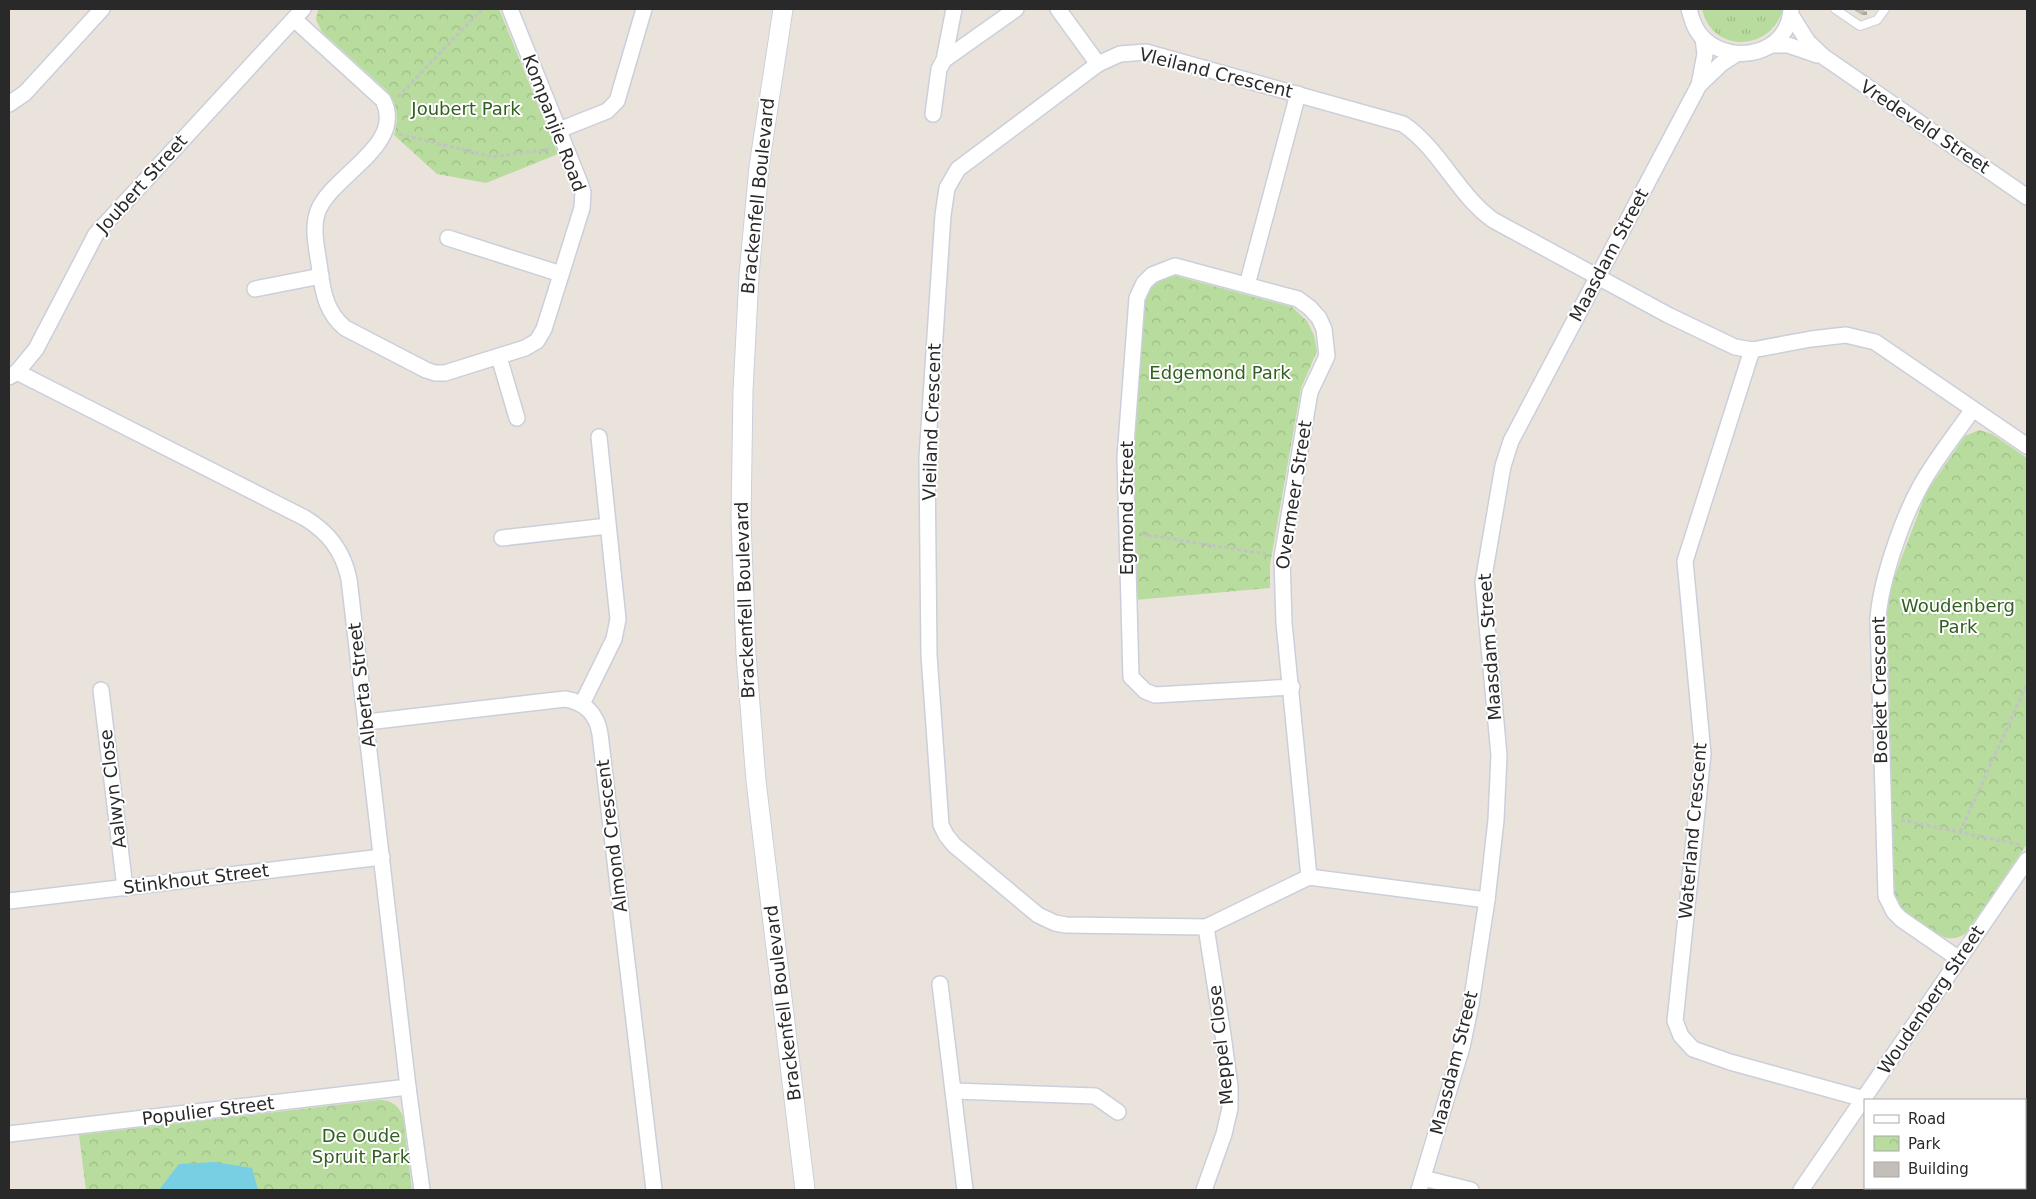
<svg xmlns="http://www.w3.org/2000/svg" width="2036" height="1199" font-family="'DejaVu Sans',sans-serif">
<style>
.grass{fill:url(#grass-tufts)}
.park{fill:url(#park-crowns)}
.water{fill:#78cfe4}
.building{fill:url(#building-hatch);stroke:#c5bfb6;filter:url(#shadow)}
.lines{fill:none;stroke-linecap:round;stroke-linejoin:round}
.service-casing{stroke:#cbcfda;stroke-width:10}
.minor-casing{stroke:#cbcfda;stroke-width:18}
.tertiary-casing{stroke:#cbcfda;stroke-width:21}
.path{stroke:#c3c3c3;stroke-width:3;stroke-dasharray:4 2.5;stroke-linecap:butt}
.service{stroke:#fff;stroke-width:8}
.minor{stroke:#fff;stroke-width:15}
.tertiary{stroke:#fff;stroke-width:19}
.labels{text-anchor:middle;stroke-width:4;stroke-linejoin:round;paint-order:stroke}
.street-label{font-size:18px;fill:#292929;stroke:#fff}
.park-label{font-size:18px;fill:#326020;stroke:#fff}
</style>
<defs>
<pattern id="grass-tufts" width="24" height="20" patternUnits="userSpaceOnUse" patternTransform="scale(1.25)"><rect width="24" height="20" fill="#b7dc9d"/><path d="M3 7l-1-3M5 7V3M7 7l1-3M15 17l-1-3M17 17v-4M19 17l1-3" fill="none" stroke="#9dbd87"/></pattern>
<pattern id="park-crowns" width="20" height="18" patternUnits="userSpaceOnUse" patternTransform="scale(1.25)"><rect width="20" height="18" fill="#b7dc9d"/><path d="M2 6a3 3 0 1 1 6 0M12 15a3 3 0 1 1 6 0" fill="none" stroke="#9dbd87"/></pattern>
<pattern id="building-hatch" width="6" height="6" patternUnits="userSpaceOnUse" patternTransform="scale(1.25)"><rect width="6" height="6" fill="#c3beb8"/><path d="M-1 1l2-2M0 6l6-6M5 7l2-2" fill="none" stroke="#a8a39e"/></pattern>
<filter id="shadow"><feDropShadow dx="5.5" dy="3" stdDeviation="0" flood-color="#0004"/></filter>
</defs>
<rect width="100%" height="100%" fill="#eae3dc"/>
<path class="grass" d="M1702 9H1783C1771 52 1712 54 1702 9Z"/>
<g class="park">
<path d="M318 9H499L558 154 486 183 437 174 394 135C399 118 398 104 386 90L322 32 316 20Z"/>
<path d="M1176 276 1292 307 1307 321 1314 335 1317 351 1301 388 1270 565V588L1135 600 1131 477 1143 303C1150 286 1158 279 1176 276Z"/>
<path d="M1979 430 1992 434 2027 458V844L1966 933C1961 937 1955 939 1948 938 1937 936 1909 916 1901 907 1898 903 1896 898 1894 893L1887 610 1889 591 1926 493 1965 436Z"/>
<path d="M379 1100C392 1100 399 1106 403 1117L412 1190H86L79 1135Z"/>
</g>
<polygon class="water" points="214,1162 252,1168 258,1190 159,1190 179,1164"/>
<polygon class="building" points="1853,9 1865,9 1861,14"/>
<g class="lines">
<defs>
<polyline id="service" points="1835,9 1860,26 1877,20 1885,9"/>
<g id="minor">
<polyline points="1058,9 1098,64"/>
<path d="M1689 9C1692 20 1695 31 1704 39 1734 67 1789 53 1791 9"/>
<polyline points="1791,15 1808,42 1824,57 2027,197"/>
<path d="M294 19 383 100C406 145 333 174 318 211 311 229 318 253 320 271 323 294 327 313 345 328L426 370 435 373H445L525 348 537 341 544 329 582 208 583 192 580 183 510 9"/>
<polyline points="1771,45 1788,45 1817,55"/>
<polyline points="944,60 1016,9"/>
<polyline points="1699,85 1721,64 1735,55"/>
<polyline points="9,104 25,93 102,9"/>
<polyline points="933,114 939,69 944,60 954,9"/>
<polyline points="559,130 607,111 617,101 644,9"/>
<polyline points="448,238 561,274"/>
<polyline points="1247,285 1298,94"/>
<polyline points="255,289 321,276"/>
<polyline points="1752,350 1685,561 1703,754 1675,1021 1681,1036 1693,1049 1730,1062 1864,1099"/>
<polyline points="499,357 517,418"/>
<path d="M17 372 305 518C329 533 343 551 349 579L408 1087 422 1190"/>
<polyline points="9,377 17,372 36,349 96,234 303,9"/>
<polyline points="502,538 608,526"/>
<polyline points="1292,687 1155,695 1145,691 1131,677 1125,458 1137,298 1144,283 1152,275 1175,266 1298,299 1310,308 1319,318 1324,329 1327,356 1310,392 1282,557 1284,623 1309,877"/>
<polyline points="101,690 125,888"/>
<polyline points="582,704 614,639 618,619 599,437"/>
<path d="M367 722 565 699C585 702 597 714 600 734L654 1190"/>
<path d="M1487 900 1309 877 1206 927 1066 925 1055 923 1038 915 954 845 946 835 941 825 929 655 927 458 943 215 947 188 958 169 1098 64 1120 54 1146 52 1403 124C1440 149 1457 194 1493 220L1668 315 1735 347 1752 350 1811 339 1846 335 1875 342 2027 446"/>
<polyline points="9,901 382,857"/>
<path d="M1959 959 1901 919 1894 912 1886 896 1878 618C1881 580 1902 519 1921 485 1936 458 1956 434 1973 409"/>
<polyline points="940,984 965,1190"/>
<polyline points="954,1091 1095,1096 1118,1112"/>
<polyline points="9,1134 408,1087"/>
<polyline points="1423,1178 1471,1190"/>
<polyline points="1204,1190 1224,1134 1230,1108 1230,1087 1223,1035 1206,927"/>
<polyline points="1419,1190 1462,1047 1471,1004 1487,900 1496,820 1499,755 1483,582 1503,466 1511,441 1699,85 1705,54 1703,38"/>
<polyline points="1801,1190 2027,860"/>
</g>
<polyline id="tertiary" points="783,9 759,167 749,275 743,391 741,520 746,654 756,781 805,1190"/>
</defs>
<use href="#service" class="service-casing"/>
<use href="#minor" class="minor-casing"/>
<use href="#tertiary" class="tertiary-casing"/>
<g class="path">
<polyline points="398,97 482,9"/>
<polyline points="399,134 493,157 550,149"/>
<polyline points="1141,534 1266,554"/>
<polyline points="1901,820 2022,845"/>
<polyline points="1960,832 2027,684"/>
</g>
<use href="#service" class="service"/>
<use href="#minor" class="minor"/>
<use href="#tertiary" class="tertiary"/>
</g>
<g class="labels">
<g class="street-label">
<text transform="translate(1216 73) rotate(14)" y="6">Vleiland Crescent</text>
<text transform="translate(554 123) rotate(69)" y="6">Kompanjie Road</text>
<text transform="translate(1925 127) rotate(34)" y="6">Vredeveld Street</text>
<text transform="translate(142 184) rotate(-48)" y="6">Joubert Street</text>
<text transform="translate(758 196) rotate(-84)" y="6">Brackenfell Boulevard</text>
<text transform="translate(1609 255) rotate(-62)" y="6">Maasdam Street</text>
<text transform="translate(932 422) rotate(-88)" y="6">Vleiland Crescent</text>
<text transform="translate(1294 495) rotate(-81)" y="6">Overmeer Street</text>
<text transform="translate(1127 508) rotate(-90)" y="6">Egmond Street</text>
<text transform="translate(745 600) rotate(-92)" y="6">Brackenfell Boulevard</text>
<text transform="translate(1490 647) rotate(-94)" y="6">Maasdam Street</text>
<text transform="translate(362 685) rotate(-97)" y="6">Alberta Street</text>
<text transform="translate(1880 690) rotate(-91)" y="6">Boeket Crescent</text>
<text transform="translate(113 789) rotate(-97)" y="6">Aalwyn Close</text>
<text transform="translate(1693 831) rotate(-85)" y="6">Waterland Crescent</text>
<text transform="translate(612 836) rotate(-97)" y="6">Almond Crescent</text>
<text transform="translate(196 879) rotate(-7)" y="6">Stinkhout Street</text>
<text transform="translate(1931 1000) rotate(-56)" y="6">Woudenberg Street</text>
<text transform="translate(783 1003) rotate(-97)" y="6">Brackenfell Boulevard</text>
<text transform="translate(1221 1045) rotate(-96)" y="6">Meppel Close</text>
<text transform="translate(1454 1063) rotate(-76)" y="6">Maasdam Street</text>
<text transform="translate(208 1111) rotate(-7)" y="6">Populier Street</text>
</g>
<g class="park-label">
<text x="466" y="115">Joubert Park</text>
<text x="1220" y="379">Edgemond Park</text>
<text x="1958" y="612">Woudenberg<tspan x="1958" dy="21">Park</tspan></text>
<text x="361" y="1142">De Oude<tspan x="361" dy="21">Spruit Park</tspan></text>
</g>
</g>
<rect width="2036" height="1199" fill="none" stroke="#292929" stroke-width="20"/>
<rect x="1864" y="1099" width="162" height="90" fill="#ffffff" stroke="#a9a9a9"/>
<rect x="1874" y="1115" width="25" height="8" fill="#ffffff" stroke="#a9a9a9"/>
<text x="1908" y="1124" font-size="15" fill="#292929">Road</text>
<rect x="1874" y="1136" width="25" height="15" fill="url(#park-crowns)" stroke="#a9a9a9"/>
<text x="1908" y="1149" font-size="15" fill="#292929">Park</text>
<rect x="1874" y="1162" width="25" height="15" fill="#c3beb8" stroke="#a9a9a9"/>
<text x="1908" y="1174" font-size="15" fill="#292929">Building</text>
</svg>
